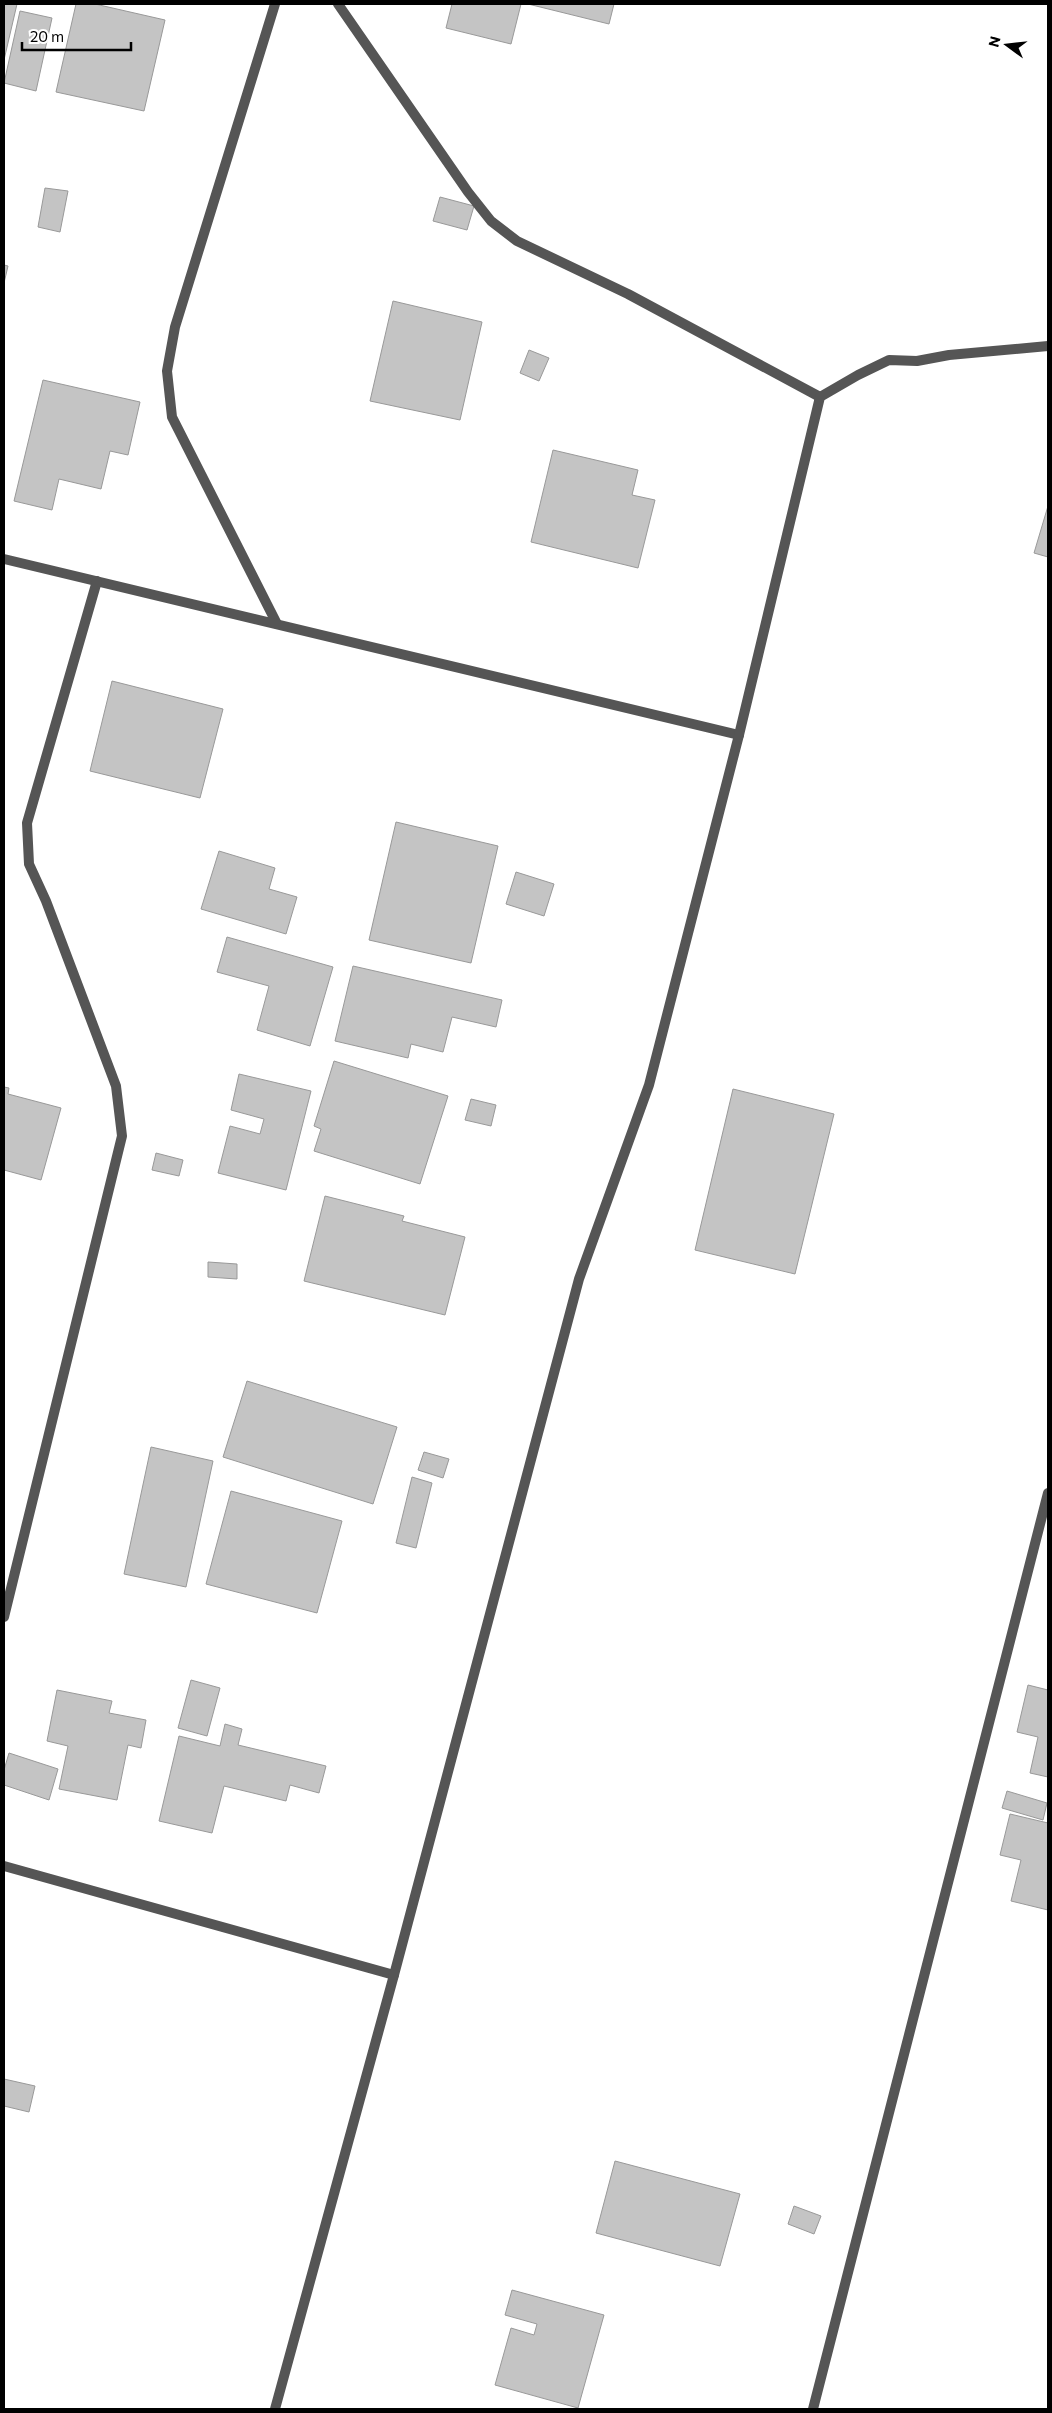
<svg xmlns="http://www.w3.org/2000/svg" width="1052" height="2413" font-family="Commissioner,sans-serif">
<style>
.building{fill:#c4c4c4;stroke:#999}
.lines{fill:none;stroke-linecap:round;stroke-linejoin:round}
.street{stroke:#555;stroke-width:10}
</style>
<rect width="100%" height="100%" fill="#fff"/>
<g class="building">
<polygon points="4,4 17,4 4,60"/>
<polygon points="76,4 95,4 165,20 144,111 56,92"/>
<polygon points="452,4 521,4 511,44 446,28"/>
<polygon points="528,4 614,4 609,24"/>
<polygon points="20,11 52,18 36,91 4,83"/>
<polygon points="45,188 68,191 60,232 38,227"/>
<polygon points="440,197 474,206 467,230 433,221"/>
<polygon points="4,265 8,266 4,283"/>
<polygon points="393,301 482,322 460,420 370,401"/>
<polygon points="529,350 549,358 539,381 520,373"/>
<polygon points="43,380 140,402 128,455 110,451 101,489 59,479 52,510 14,501"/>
<polygon points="553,450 638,470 632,495 655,500 638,568 531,542"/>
<polygon points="1048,506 1048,557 1034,553"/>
<polygon points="112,681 223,709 200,798 90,771"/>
<polygon points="396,822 498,846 471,963 369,940"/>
<polygon points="219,851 275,868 269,889 297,897 286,934 201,909"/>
<polygon points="516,872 554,884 544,916 506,904"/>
<polygon points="227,937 333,967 310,1046 257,1030 269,986 217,972"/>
<polygon points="353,966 502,1000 496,1027 452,1017 443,1052 411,1044 408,1058 335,1041"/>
<polygon points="334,1061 448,1096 420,1184 314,1151 321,1129 314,1126"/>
<polygon points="239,1074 311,1091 286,1190 218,1173 230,1126 260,1134 264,1119 231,1110"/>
<polygon points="4,1087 9,1088 8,1094 61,1108 41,1180 4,1170"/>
<polygon points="733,1089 834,1114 795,1274 695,1250"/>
<polygon points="471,1099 496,1105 491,1126 465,1120"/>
<polygon points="156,1153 183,1160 179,1176 152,1170"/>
<polygon points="325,1196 404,1216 402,1221 465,1237 445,1315 304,1281"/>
<polygon points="208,1262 237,1264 237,1279 208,1277"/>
<polygon points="247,1381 397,1427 373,1504 223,1457"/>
<polygon points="151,1447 213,1461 186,1587 124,1574"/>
<polygon points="424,1452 449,1459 443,1478 418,1470"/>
<polygon points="412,1477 432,1483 416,1548 396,1543"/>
<polygon points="231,1491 342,1521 317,1613 206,1584"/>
<polygon points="191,1680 220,1688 207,1736 178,1728"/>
<polygon points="1028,1685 1048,1690 1048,1777 1030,1773 1038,1737 1017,1732"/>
<polygon points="57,1690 112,1701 109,1713 146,1720 141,1748 128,1745 117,1800 59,1789 68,1746 47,1741"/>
<polygon points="225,1724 242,1729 238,1745 326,1766 319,1793 290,1785 286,1801 224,1786 212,1833 159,1821 179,1736 220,1746"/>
<polygon points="9,1753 58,1769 49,1800 4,1785 4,1770"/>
<polygon points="1007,1791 1047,1803 1043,1820 1002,1808"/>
<polygon points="1010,1814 1048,1823 1048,1910 1011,1901 1021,1860 1000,1855"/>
<polygon points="4,2079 35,2086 29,2112 4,2106"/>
<polygon points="615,2161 740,2194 720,2266 596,2233"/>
<polygon points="794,2206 821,2216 814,2234 788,2224"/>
<polygon points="512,2290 604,2315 578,2408 495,2385 511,2328 534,2335 537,2324 505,2315"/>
</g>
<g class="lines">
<g class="street">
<polyline points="275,4 175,327 167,371 172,417 277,624"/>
<polyline points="338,4 468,192 491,221 517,241 628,294 820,397"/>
<polyline points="4,559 739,735"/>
<polyline points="4,1617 122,1136 116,1086 46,901 29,864 27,823 97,581"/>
<polyline points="4,1866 394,1975"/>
<polyline points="275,2409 394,1975 579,1279 649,1085 739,735 820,397 858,375 889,360 917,361 949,355 1048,346"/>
<polyline points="813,2409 1048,1493"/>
</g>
</g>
<rect width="1052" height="2413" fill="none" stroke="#000000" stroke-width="10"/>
<g transform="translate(1007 45) rotate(285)" stroke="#ffffff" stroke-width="4" paint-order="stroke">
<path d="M0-4L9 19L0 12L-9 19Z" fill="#000000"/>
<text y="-8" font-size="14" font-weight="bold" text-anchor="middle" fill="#000000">N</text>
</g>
<path d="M22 42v8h109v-8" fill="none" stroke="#000000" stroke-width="2.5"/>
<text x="30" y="42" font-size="15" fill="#000000" stroke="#ffffff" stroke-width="4" paint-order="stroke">20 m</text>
</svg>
